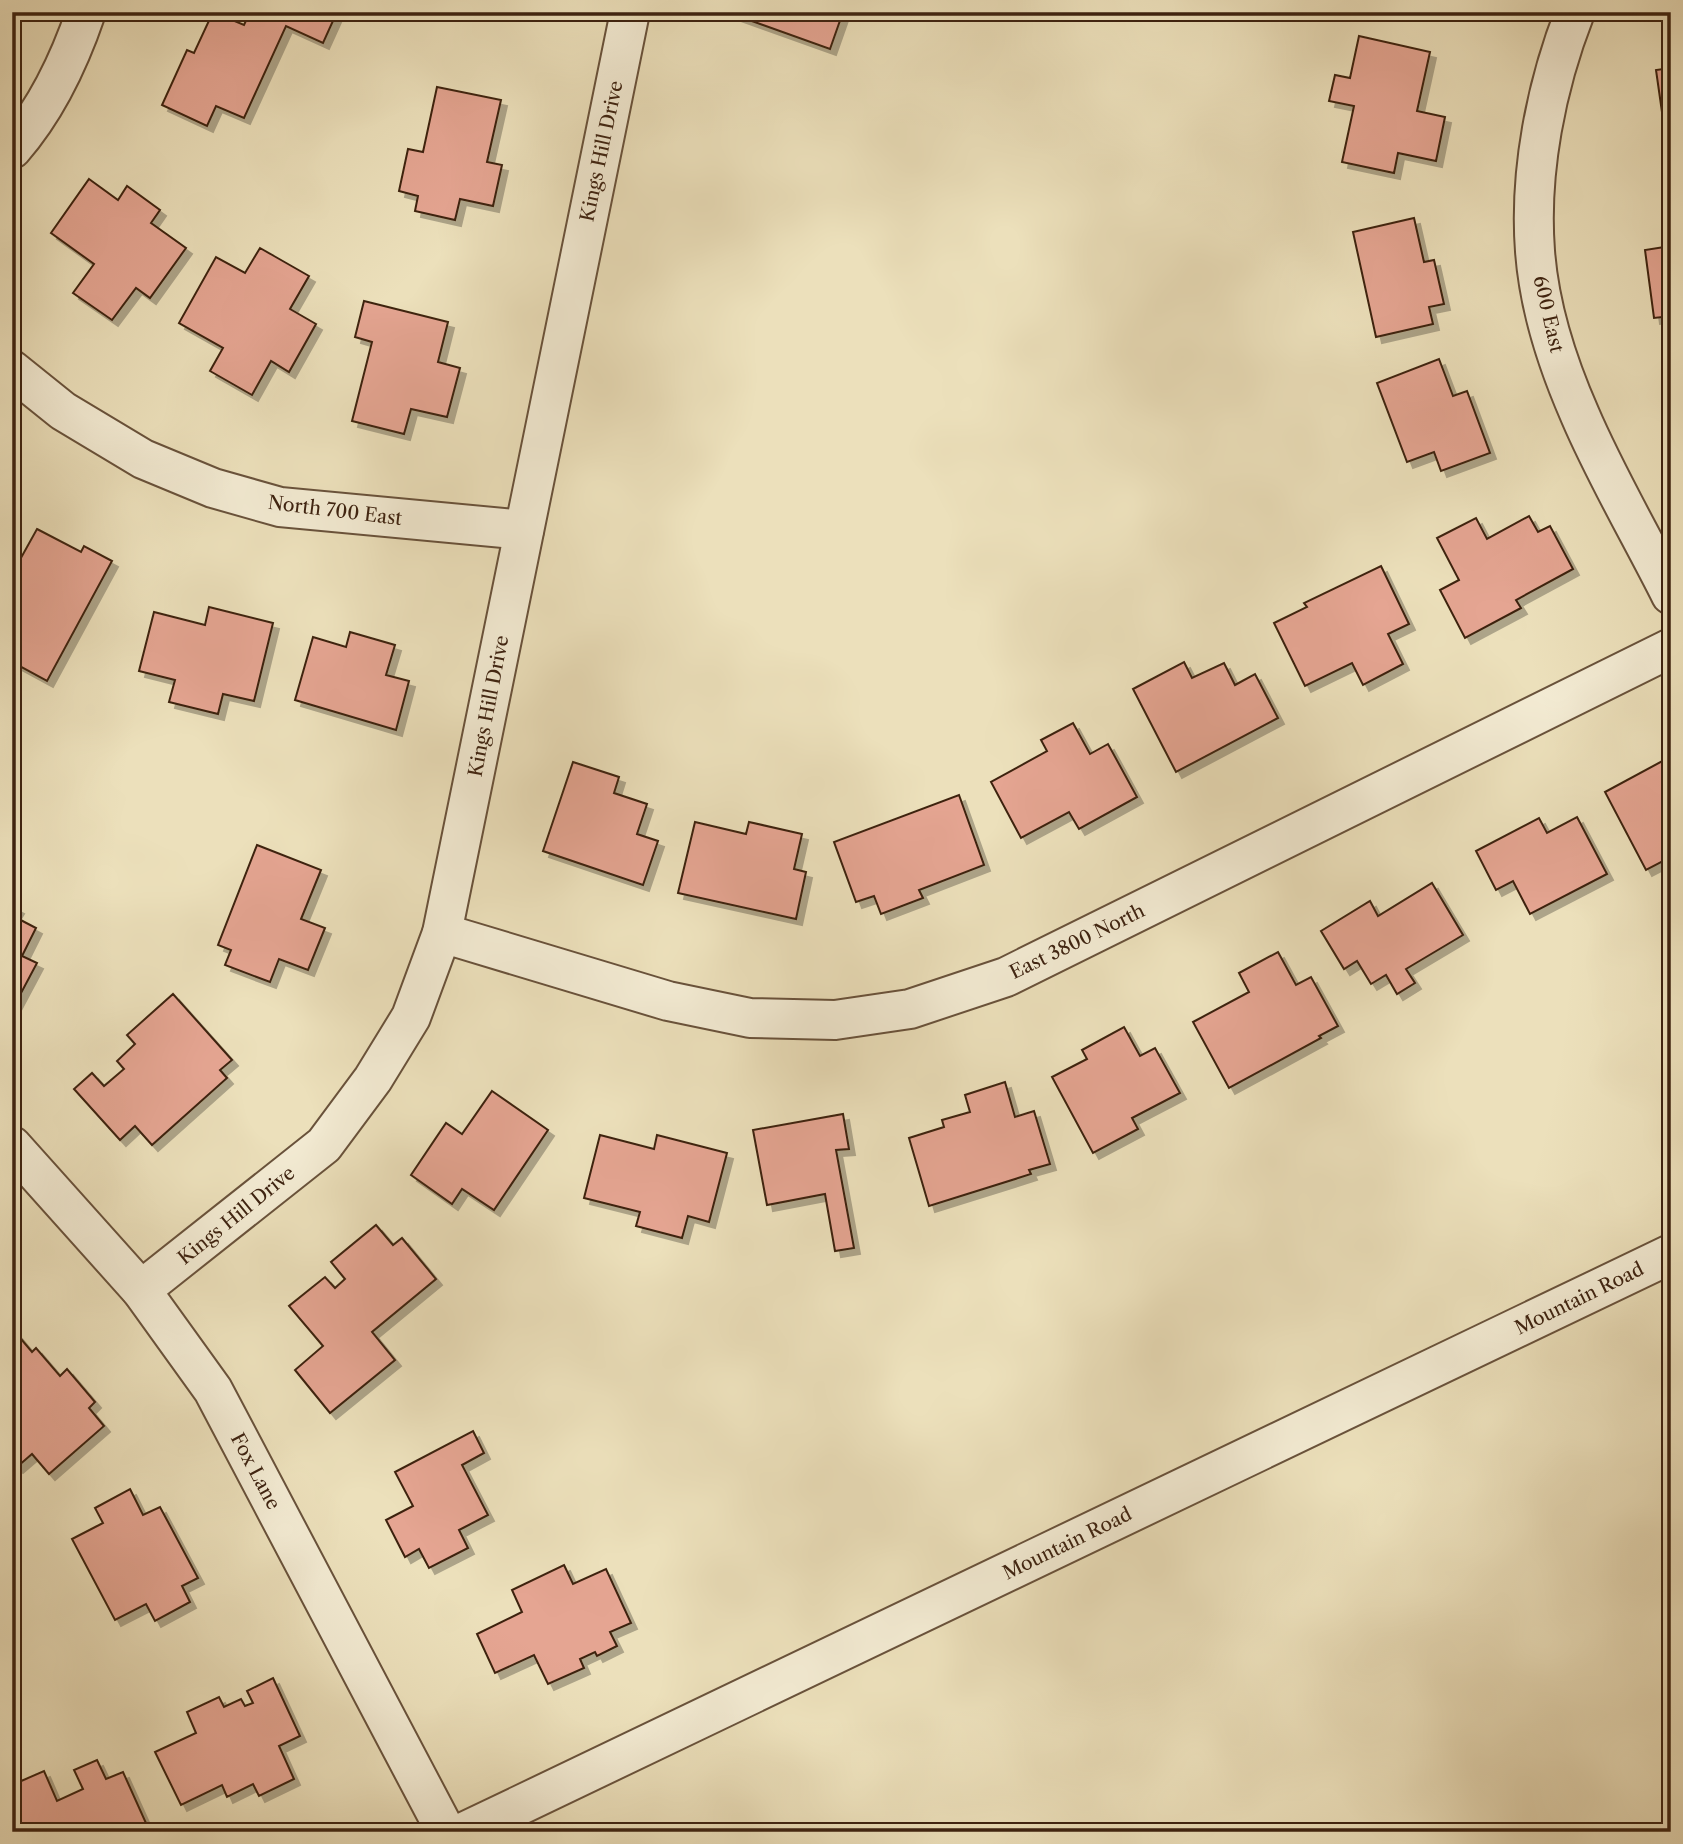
<svg xmlns="http://www.w3.org/2000/svg" width="1683" height="1844" font-family="'Libre Caslon Text',serif">
<style>
.building{fill:#e5a592;stroke:#3d2210;stroke-width:2;filter:url(#shadow)}
.lines{fill:none;stroke-linecap:round;stroke-linejoin:round}
.minor-casing{stroke:#69523b;stroke-width:42}
.tertiary-casing{stroke:#69523b;stroke-width:42}
.minor{stroke:#f3ebd3;stroke-width:38}
.tertiary{stroke:#f3ebd3;stroke-width:38}
.labels{text-anchor:middle;stroke-width:5;stroke-linejoin:round;paint-order:stroke}
.street-label{font-size:19px;fill:#3d2210;stroke:#f3ebd3}
</style>
<defs>
<filter id="shadow"><feDropShadow dx="6" dy="6" stdDeviation="0" flood-color="#0004"/></filter>
</defs>
<rect width="100%" height="100%" fill="#ece0bb"/>
<filter id="stains"><feTurbulence type="fractalNoise" baseFrequency=".00286" numOctaves="4"/><feColorMatrix values="0 0 0 0 .2 0 0 0 0 .09 0 0 0 0 .02 0 0 0 .5 -.17"/></filter>
<radialGradient id="worn" r=".72"><stop offset=".6" stop-color="#630" stop-opacity="0"/><stop offset="1" stop-color="#630" stop-opacity=".3"/></radialGradient>
<g class="building">
<polygon points="213,12 244,25 250,12 337,12 323,43 286,26 244,118 216,106 207,126 162,105 187,50 194,53"/>
<polygon points="737,12 843,12 830,49 735,15"/>
<polygon points="1359,36 1430,52 1417,111 1445,117 1436,161 1398,153 1394,173 1342,162 1354,106 1329,101 1335,75 1350,78"/>
<polygon points="1671,68 1671,125 1664,126 1656,70"/>
<polygon points="437,87 501,100 487,162 502,165 493,206 460,199 455,220 415,211 418,196 399,191 408,149 423,152"/>
<polygon points="89,179 118,200 127,186 160,210 151,223 186,248 150,298 136,288 112,320 73,293 94,264 51,233"/>
<polygon points="1414,218 1424,262 1434,260 1444,304 1429,307 1433,324 1376,337 1353,232"/>
<polygon points="1671,246 1671,316 1654,318 1645,250"/>
<polygon points="260,248 309,276 290,309 316,324 289,372 271,361 252,395 210,371 223,348 179,323 216,257 245,273"/>
<polygon points="364,301 448,322 438,362 460,368 447,417 411,409 404,434 352,421 372,342 355,337"/>
<polygon points="1439,359 1453,396 1467,391 1490,453 1441,471 1434,452 1407,462 1377,383"/>
<polygon points="1529,516 1538,532 1550,526 1573,569 1516,600 1521,608 1465,638 1440,590 1459,580 1437,538 1476,518 1487,539"/>
<polygon points="37,529 81,552 84,546 112,561 47,681 12,662 12,574"/>
<polygon points="1381,566 1409,624 1388,634 1403,664 1363,685 1352,663 1305,686 1274,623 1307,607 1304,603"/>
<polygon points="209,607 273,623 254,701 223,694 218,714 169,702 175,680 139,671 154,612 205,625"/>
<polygon points="350,632 395,645 386,675 409,681 396,730 295,700 313,637 346,647"/>
<polygon points="1184,662 1192,678 1224,663 1235,685 1255,674 1278,718 1176,772 1133,689"/>
<polygon points="1073,723 1090,754 1108,744 1137,797 1079,829 1069,812 1021,838 991,782 1047,751 1041,740"/>
<polygon points="1666,759 1671,767 1671,857 1646,870 1605,792"/>
<polygon points="573,762 619,777 614,793 647,804 637,834 658,841 643,885 543,851"/>
<polygon points="959,795 984,865 919,890 923,898 881,914 874,896 856,902 834,842"/>
<polygon points="1577,817 1607,874 1530,914 1513,881 1496,890 1476,851 1539,818 1547,833"/>
<polygon points="695,822 746,834 749,822 802,834 794,869 806,872 796,919 678,893"/>
<polygon points="257,845 321,870 301,919 325,928 308,970 279,959 270,982 225,965 231,950 218,945"/>
<polygon points="1432,883 1463,935 1406,969 1415,983 1397,994 1386,975 1371,984 1357,961 1344,969 1321,931 1370,901 1378,916"/>
<polygon points="12,905 18,908 13,916 36,928 22,956 37,963 12,1010"/>
<polygon points="1278,952 1296,985 1311,977 1338,1026 1319,1036 1321,1038 1229,1088 1193,1022 1249,992 1239,973"/>
<polygon points="173,994 232,1060 220,1070 227,1078 152,1145 135,1126 120,1140 74,1089 92,1073 104,1086 124,1069 117,1061 135,1044 127,1035"/>
<polygon points="1124,1027 1140,1056 1155,1048 1180,1093 1132,1118 1138,1129 1093,1153 1052,1077 1087,1059 1082,1050"/>
<polygon points="1005,1082 1015,1117 1034,1111 1050,1164 1029,1170 1031,1174 929,1206 909,1138 944,1127 942,1120 970,1112 965,1095"/>
<polygon points="492,1091 548,1130 494,1210 462,1189 452,1204 411,1175 446,1123 462,1134"/>
<polygon points="843,1114 849,1149 836,1150 854,1248 835,1251 825,1194 767,1205 753,1130"/>
<polygon points="600,1135 654,1149 657,1135 727,1153 709,1222 688,1216 682,1238 636,1226 640,1212 584,1198"/>
<polygon points="376,1225 393,1245 402,1238 436,1279 372,1332 395,1360 330,1413 295,1370 323,1346 289,1306 325,1277 335,1288 345,1279 331,1262"/>
<polygon points="16,1333 32,1352 36,1348 60,1376 67,1369 95,1402 89,1408 104,1426 49,1474 32,1454 17,1467 12,1462 12,1336"/>
<polygon points="473,1431 484,1453 462,1465 488,1515 459,1530 468,1548 429,1568 419,1549 405,1557 386,1520 413,1506 395,1472"/>
<polygon points="130,1489 143,1515 160,1507 198,1578 182,1586 190,1602 155,1621 146,1604 115,1620 72,1539 103,1523 95,1508"/>
<polygon points="564,1565 573,1584 606,1569 631,1623 610,1632 617,1646 597,1656 595,1652 580,1659 584,1668 548,1684 534,1655 495,1673 477,1634 522,1612 512,1590"/>
<polygon points="273,1678 300,1736 279,1746 294,1779 259,1796 253,1784 227,1797 222,1785 181,1805 155,1752 196,1733 187,1712 219,1697 224,1707 241,1699 245,1706 253,1703 247,1691"/>
<polygon points="97,1760 106,1779 123,1772 150,1832 12,1832 12,1785 44,1771 57,1801 83,1789 74,1770"/>
</g>
<g class="lines">
<defs>
<g id="minor">
<path d="M1575 12C1546 86 1529 172 1535 251 1539 306 1558 365 1580 415 1606 476 1641 535 1671 595"/>
<path d="M12 149C47 109 69 62 86 12"/>
<polyline points="12,370 63,411 143,459 213,488 280,507 524,530"/>
<polyline points="442,933 668,1001 750,1018 835,1020 910,1009 1006,977 1671,648"/>
<polyline points="12,1146 141,1290 213,1390 446,1832"/>
<polyline points="141,1290 324,1145 373,1079 411,1017 442,933 630,12"/>
</g>
<polyline id="tertiary" points="464,1832 1671,1254"/>
</defs>
<use href="#minor" class="minor-casing"/>
<use href="#tertiary" class="tertiary-casing"/>
<use href="#minor" class="minor"/>
<use href="#tertiary" class="tertiary"/>
</g>
<g class="labels">
<g class="street-label">
<text transform="translate(601 151) rotate(-78)" y="7">Kings Hill Drive</text>
<text transform="translate(1549 314) rotate(77)" y="7">600 East</text>
<text transform="translate(335 510) rotate(7)" y="7">North 700 East</text>
<text transform="translate(488 706) rotate(-79)" y="7">Kings Hill Drive</text>
<text transform="translate(1077 941) rotate(-26)" y="7">East 3800 North</text>
<text transform="translate(236 1215) rotate(-39)" y="7">Kings Hill Drive</text>
<text transform="translate(1579 1298) rotate(-26)" y="7">Mountain Road</text>
<text transform="translate(256 1471) rotate(62)" y="7">Fox Lane</text>
<text transform="translate(1067 1543) rotate(-26)" y="7">Mountain Road</text>
</g>
</g>
<rect width="1683" height="1844" fill="none" stroke="#ece0bb" stroke-width="42"/>
<rect x="14" y="14" width="1655" height="1816" fill="none" stroke="#3d2210" stroke-width="3.5"/>
<rect x="21" y="21" width="1641" height="1802" fill="none" stroke="#3d2210" stroke-width="2"/>
<rect width="100%" height="100%" filter="url(#stains)"/>
<rect width="100%" height="100%" fill="url(#worn)"/>
</svg>
